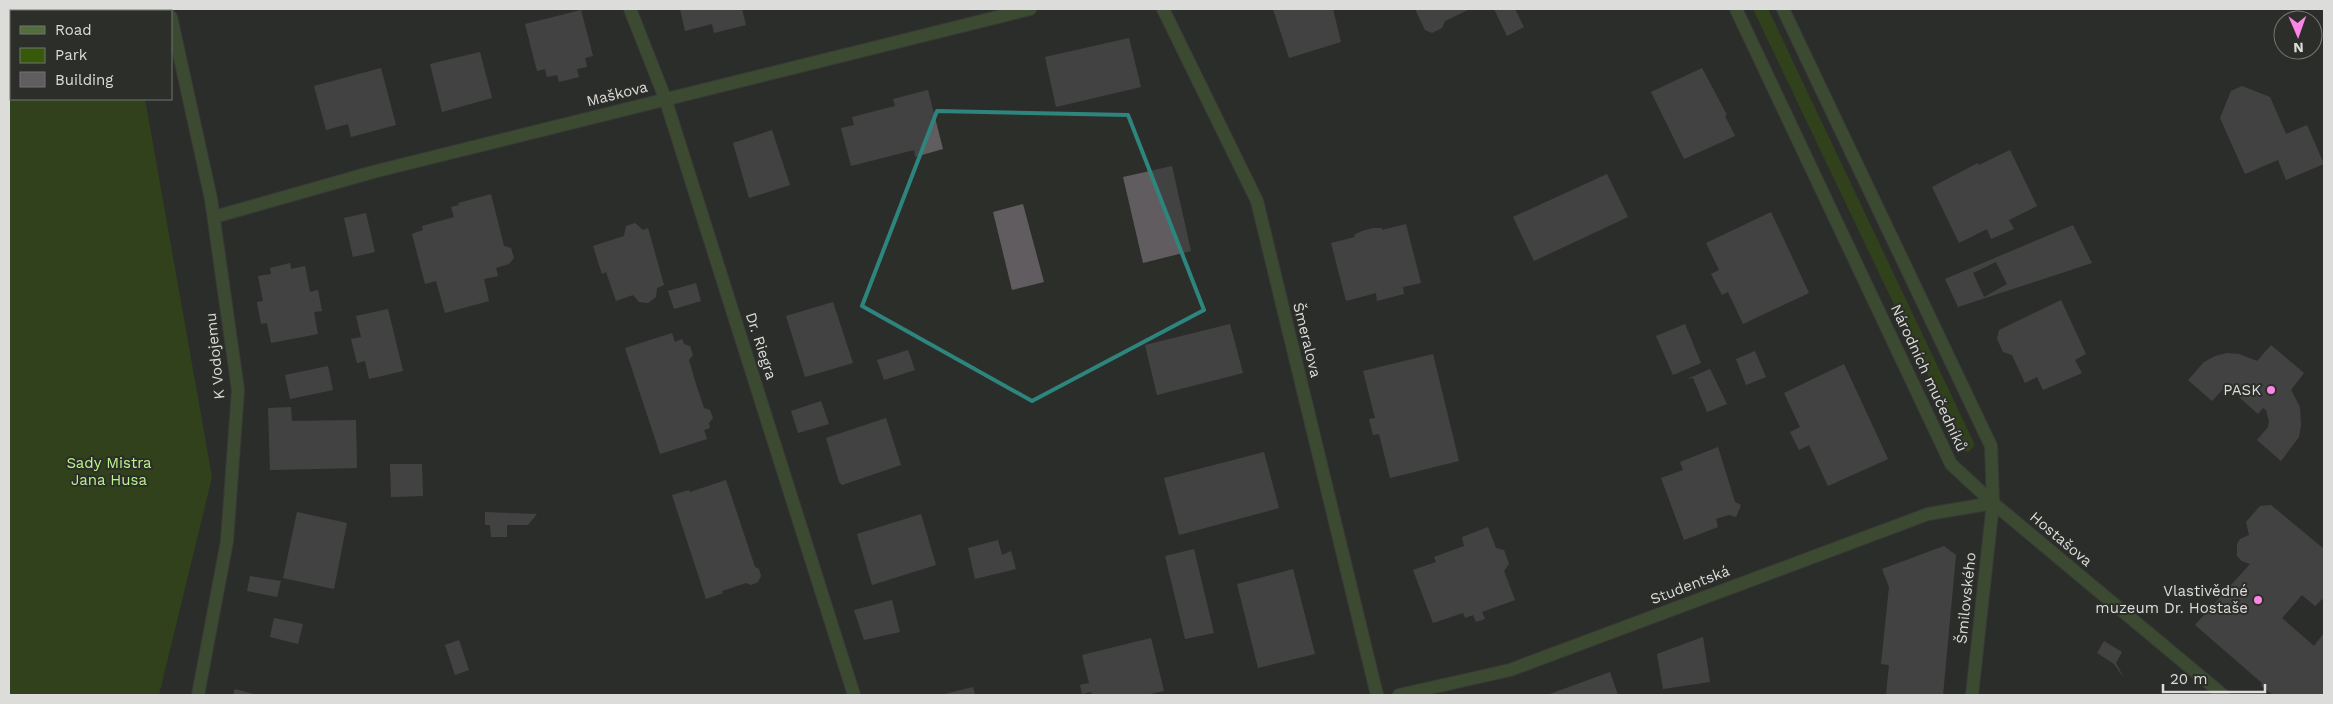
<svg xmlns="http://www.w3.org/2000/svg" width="2333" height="704" font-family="'Work Sans',sans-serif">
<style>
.green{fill:#36590a}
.building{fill:#615c60;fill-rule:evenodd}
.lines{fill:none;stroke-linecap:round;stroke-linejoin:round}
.minor-casing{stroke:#484a46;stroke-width:14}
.minor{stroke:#536e3d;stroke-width:12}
.marked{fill:none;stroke:#2e857e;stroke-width:4;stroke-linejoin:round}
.poi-dot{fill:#fc86e4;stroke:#2c2e2a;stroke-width:2}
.labels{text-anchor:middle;stroke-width:4;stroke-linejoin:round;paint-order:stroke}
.street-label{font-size:15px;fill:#dcdddb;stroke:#2c2e2a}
.poi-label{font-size:15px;fill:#dcdddb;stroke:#2c2e2a;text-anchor:end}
.park-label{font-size:15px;fill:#bbf58b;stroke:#2c2e2a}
</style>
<rect width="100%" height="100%" fill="#2c2e2a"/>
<g class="green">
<polygon points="9,9 124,9 124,11 11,11 11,99 145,99 212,477 159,695 9,695"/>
<polygon points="1753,9 1768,9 1975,445 1969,452 1965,451 1962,447"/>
</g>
<g class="building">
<polygon points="680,9 742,9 746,25 714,33 712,24 685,31"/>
<polygon points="1273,9 1333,9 1341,42 1289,58"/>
<polygon points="1415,9 1470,9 1445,21 1442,28 1432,33 1425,30"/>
<polygon points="1494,9 1515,9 1524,27 1507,36"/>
<polygon points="581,10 593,56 585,58 587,67 577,69 579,77 559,82 557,75 547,77 545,69 537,71 525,24"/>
<polygon points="1129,38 1141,87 1056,107 1045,57"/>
<polygon points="480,52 492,98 442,112 430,64"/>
<polygon points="381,68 396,125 351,137 348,124 326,130 314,86"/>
<polygon points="1702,68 1727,115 1725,116 1735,136 1684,159 1651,92"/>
<polygon points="2242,86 2270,97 2286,134 2307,125 2324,164 2286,180 2278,160 2245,174 2220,118 2231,91"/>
<polygon points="928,90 943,149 915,157 914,150 851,166 841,128 854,125 852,117 895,106 893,99"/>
<polygon points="772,130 790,185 749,198 733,143"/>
<polygon points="2010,150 2037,206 2009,220 2014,229 1991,239 1987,229 1959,243 1932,187 1978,163 1979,165"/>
<polygon points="1172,166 1191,251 1143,263 1123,177"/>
<polygon points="1607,174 1628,217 1534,261 1513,217"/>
<polygon points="491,194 504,246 511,248 514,258 509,264 496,268 498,276 484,279 489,301 445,313 436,281 425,284 412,234 423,230 422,226 454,217 451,207 459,205 458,203"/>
<polygon points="1023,204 1044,282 1012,290 993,212"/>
<polygon points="1771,212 1809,293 1743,324 1728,292 1722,295 1711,274 1719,270 1706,243"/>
<polygon points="366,213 375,252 353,257 344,218"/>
<polygon points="635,223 643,230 648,228 664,285 657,288 656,297 648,303 639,302 633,295 616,301 606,272 602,274 593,246 624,236 626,226"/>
<polygon points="1406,224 1421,283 1403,287 1404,294 1377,301 1376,293 1346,301 1331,243 1355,237 1354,235 1362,231 1373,228 1382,228 1382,230"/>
<path d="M2073 225 2092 263 1958 307 1945 279ZM1996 262 2007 284 1984 297 1973 273Z"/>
<polygon points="290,263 291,269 305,266 310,292 318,290 322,311 314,312 318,334 271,343 267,323 261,324 257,302 263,301 258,276 271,274 270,268"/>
<polygon points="696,283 701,301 674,309 668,291"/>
<polygon points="2061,300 2086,354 2075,360 2082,373 2043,390 2037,377 2025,383 2012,355 2003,352 1997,339 1999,330"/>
<polygon points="833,302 853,363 805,377 786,316"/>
<polygon points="388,309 403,371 369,379 365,361 357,363 351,339 361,337 356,316"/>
<polygon points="1230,324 1243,373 1157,395 1145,345"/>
<polygon points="1685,324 1701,363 1673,375 1656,336"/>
<polygon points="672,333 675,342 682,339 684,344 690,346 693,355 689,360 696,384 704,408 710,410 713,418 709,423 710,428 704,430 707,439 660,454 625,348"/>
<polygon points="2271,345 2304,373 2291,390 2300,407 2301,425 2299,437 2281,461 2257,440 2268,427 2269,421 2266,410 2263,408 2258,414 2238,396 2243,391 2235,386 2224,388 2212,401 2188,380 2204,362 2215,356 2227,353 2239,354 2257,361"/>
<polygon points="908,350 915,370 884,380 877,360"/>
<polygon points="1755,351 1766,377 1746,385 1736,359"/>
<polygon points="1433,354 1459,461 1390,478 1379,434 1373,435 1369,419 1375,418 1363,371"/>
<polygon points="1844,364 1888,459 1828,486 1809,445 1799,450 1790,432 1800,427 1784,393"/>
<polygon points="328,366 333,390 290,399 285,375"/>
<polygon points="1710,369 1727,404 1707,412 1693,378 1687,379"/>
<polygon points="821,401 829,424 798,433 791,411"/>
<polygon points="291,407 292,421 356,420 357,468 270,470 268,408"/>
<polygon points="886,418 901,465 842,485 839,482 826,438"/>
<polygon points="1718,447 1735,502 1741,505 1736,517 1729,515 1716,519 1718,527 1684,540 1661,478 1683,470 1680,462"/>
<polygon points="1264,452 1279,508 1179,535 1164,478"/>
<polygon points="390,464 422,464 423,496 391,497"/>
<polygon points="726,480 755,567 759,569 761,576 758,582 751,585 746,583 722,591 723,593 706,599 672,495 689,490 690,492"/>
<polygon points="2271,505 2324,549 2324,601 2322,599 2315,606 2302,595 2282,618 2314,646 2324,633 2324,695 2273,695 2261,686 2262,683 2195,625 2250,564 2242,561 2237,556 2237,544 2240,539 2249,535 2246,522 2260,506"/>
<polygon points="297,512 347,523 334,589 283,578"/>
<polygon points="485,512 537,514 528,525 507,525 507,537 491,537 490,525 485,525"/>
<polygon points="921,514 936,565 872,585 857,534"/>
<polygon points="1488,527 1496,548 1504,550 1509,564 1504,571 1515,600 1482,612 1485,619 1476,622 1473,615 1465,618 1463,613 1433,623 1413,570 1436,562 1434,557 1464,546 1462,537"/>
<polygon points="998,540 1002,555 1011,551 1016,569 975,579 968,548"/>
<polygon points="1944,546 1956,555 1943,695 1886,695 1889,665 1881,664 1889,587 1882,569"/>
<polygon points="1194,549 1214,633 1185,639 1165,556"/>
<polygon points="1293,569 1315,654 1258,668 1237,584"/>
<polygon points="250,576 281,581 277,597 247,591"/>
<polygon points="892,600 900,632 864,640 854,610"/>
<polygon points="274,618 303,624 298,644 270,637"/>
<polygon points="1703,637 1710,682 1663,689 1657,654"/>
<polygon points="1151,638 1164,691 1146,695 1092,695 1091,692 1082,694 1080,685 1089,683 1082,655"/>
<polygon points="459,640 469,670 455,675 445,645"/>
<polygon points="2104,641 2122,652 2116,663 2124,678 2114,664 2097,653"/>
<polygon points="1610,672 1618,695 1547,695"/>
<polygon points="973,687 975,695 941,695"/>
<polygon points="235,689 257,695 233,695"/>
</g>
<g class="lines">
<defs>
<g id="minor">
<polyline points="630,9 665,98 854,695"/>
<polyline points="1163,9 1257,201 1377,695"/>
<polyline points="1736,9 1951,464 1993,503 2223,695"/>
<polyline points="1783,9 1991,446 1993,503 1972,695"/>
<polyline points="171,17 211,199 238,390 227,541 198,695"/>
<polyline points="214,217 373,172 1030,9"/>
<polyline points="1399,695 1510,670 1928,514 1993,503"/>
</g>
</defs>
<use href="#minor" class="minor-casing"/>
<use href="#minor" class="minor"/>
</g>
<path d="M0 0H2333V704H0ZM937 111 1128 115 1204 310 1032 401 862 306Z" fill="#2c2e2a" fill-opacity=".55" fill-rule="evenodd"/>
<path class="marked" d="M937 111 1128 115 1204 310 1032 401 862 306Z"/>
<g class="poi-dot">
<circle cx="2271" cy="390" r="5"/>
<circle cx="2258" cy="600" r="5"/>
</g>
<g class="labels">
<g class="street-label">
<text transform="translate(617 94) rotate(-14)" y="5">Maškova</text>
<text transform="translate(1307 340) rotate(76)" y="5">Šmeralova</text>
<text transform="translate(761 346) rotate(72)" y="5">Dr. Riegra</text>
<text transform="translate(215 356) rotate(-96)" y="5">K Vodojemu</text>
<text transform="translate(1929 378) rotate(65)" y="5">Národních mučedníků</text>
<text transform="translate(2061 539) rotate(40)" y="5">Hostašova</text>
<text transform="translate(1690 585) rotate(-21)" y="5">Studentská</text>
<text transform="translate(1966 598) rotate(-84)" y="5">Šmilovského</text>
</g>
<g class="poi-label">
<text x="2261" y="395">PASK</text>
<text x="2248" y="596">Vlastivědné<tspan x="2248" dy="17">muzeum Dr. Hostaše</tspan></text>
</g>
<g class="park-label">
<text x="109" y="468">Sady Mistra<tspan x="109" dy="17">Jana Husa</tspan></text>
</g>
</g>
<rect width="2333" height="704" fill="none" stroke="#dcdddb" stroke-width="20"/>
<rect x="10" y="10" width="162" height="90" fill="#2c2e2a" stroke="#727471"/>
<rect x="20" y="26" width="25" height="8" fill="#536e3d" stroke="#727471"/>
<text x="55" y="35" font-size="15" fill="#dcdddb">Road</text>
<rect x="20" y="48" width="25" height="15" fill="#36590a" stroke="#727471"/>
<text x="55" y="60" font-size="15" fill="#dcdddb">Park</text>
<rect x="20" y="72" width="25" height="15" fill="#615c60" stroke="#727471"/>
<text x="55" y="85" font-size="15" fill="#dcdddb">Building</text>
<g transform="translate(2298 35) rotate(178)"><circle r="24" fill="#2c2e2a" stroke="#727471"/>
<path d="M0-4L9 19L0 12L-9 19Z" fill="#fc86e4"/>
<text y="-8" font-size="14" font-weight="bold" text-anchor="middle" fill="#dcdddb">N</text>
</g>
<path d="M2163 684v8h102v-8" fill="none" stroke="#dcdddb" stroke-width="2.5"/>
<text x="2170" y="684" font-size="15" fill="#dcdddb" stroke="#2c2e2a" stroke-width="4" paint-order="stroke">20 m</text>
</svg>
